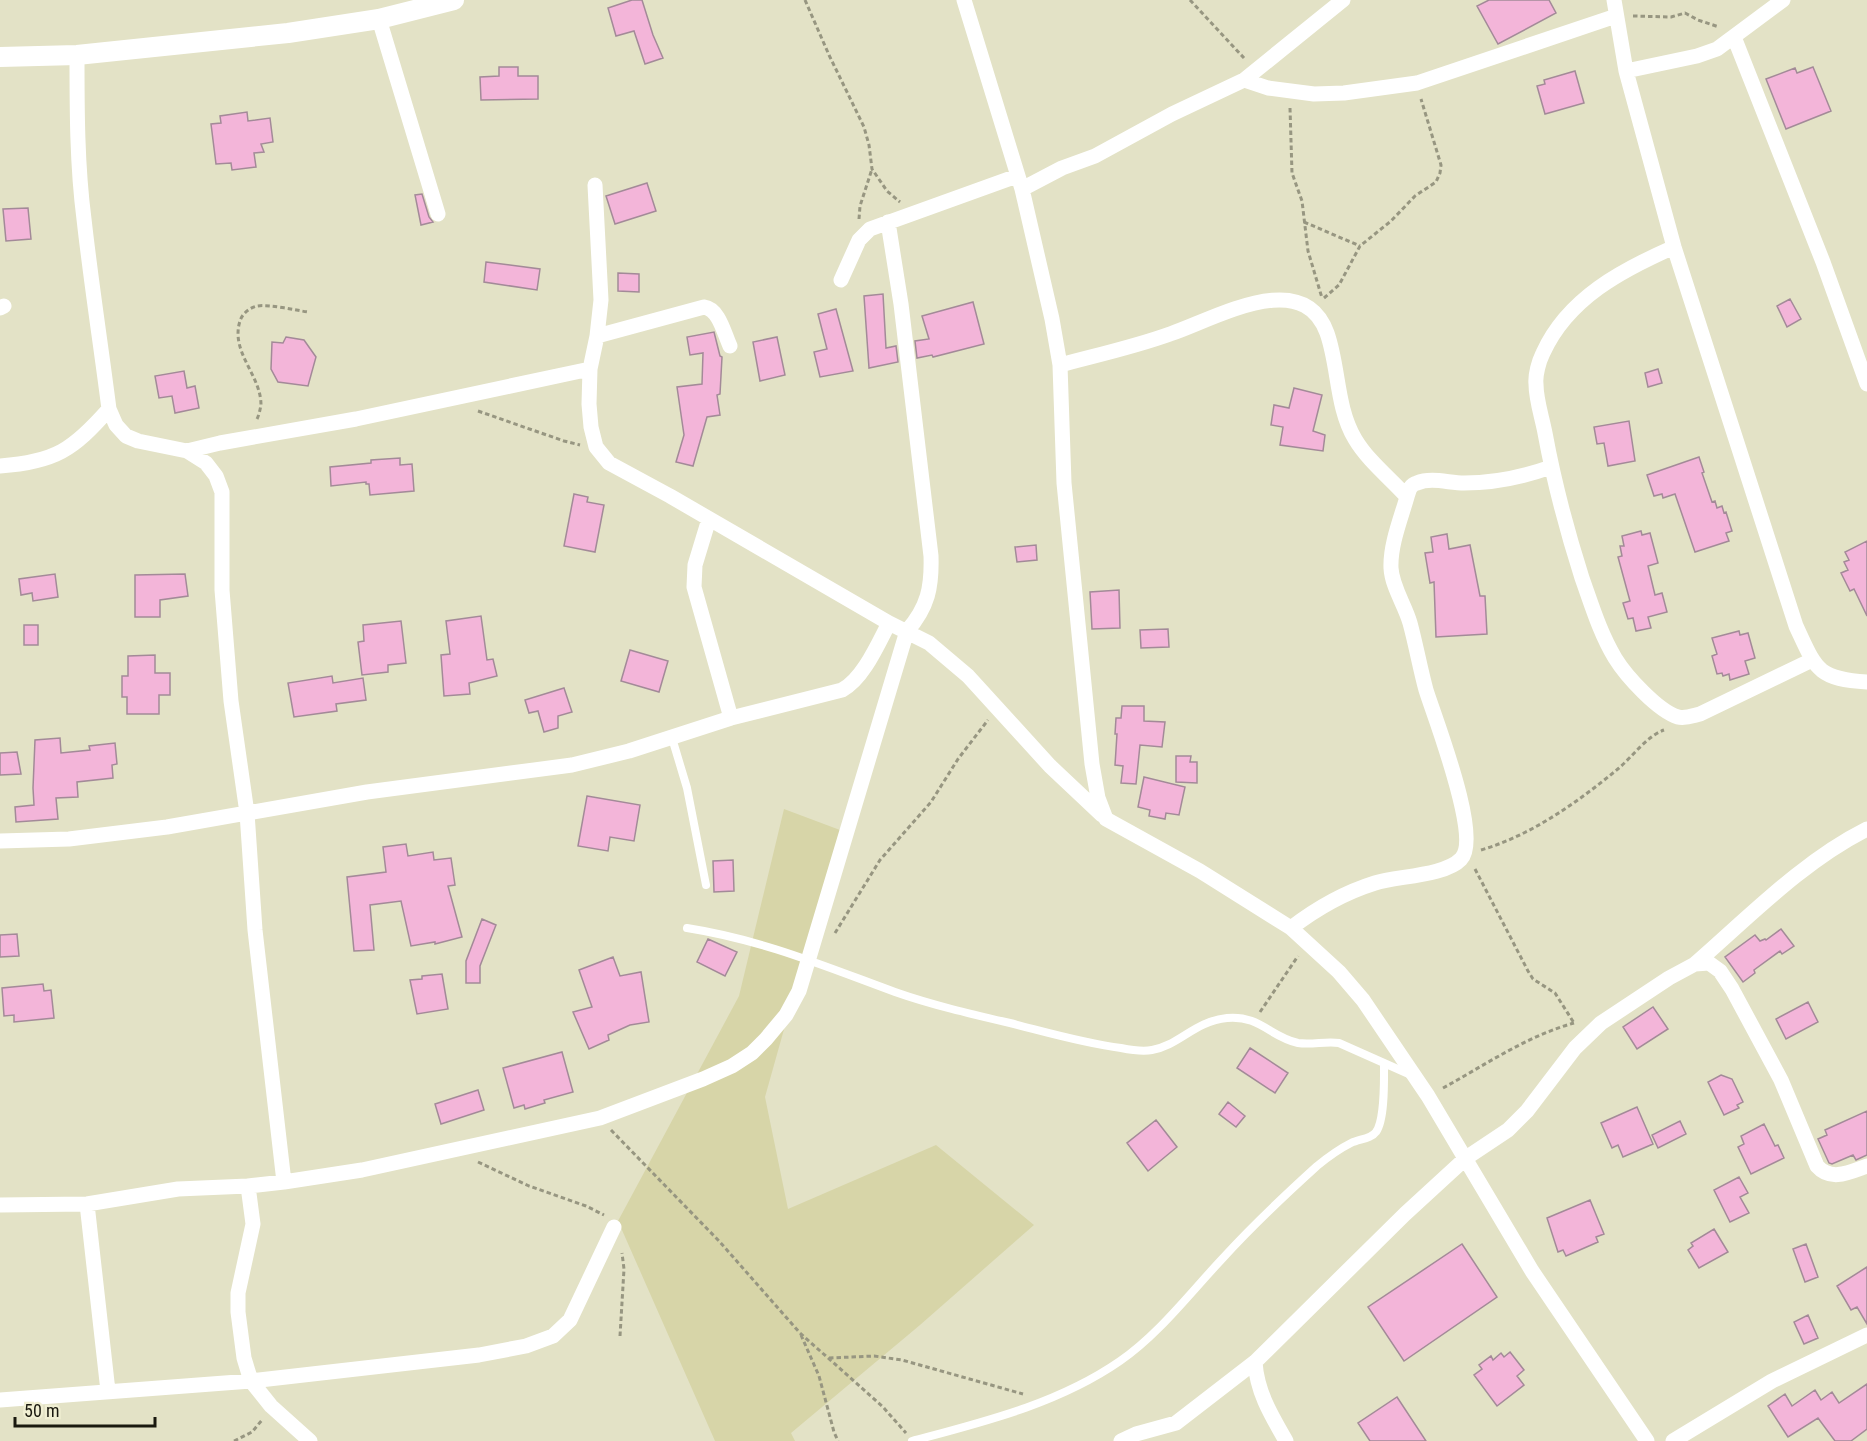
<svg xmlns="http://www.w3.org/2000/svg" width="1867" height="1441" viewBox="0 0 1867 1441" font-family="'Roboto Condensed',sans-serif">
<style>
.green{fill:#d7d5a8}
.building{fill:#f3b5d9;stroke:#a38a98;stroke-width:1.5}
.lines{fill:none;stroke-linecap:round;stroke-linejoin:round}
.path{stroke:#979681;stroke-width:3;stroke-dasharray:4.5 3;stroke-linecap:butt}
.service{stroke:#fff;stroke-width:8}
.minor{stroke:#fff;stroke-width:15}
.tertiary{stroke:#fff;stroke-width:20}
</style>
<rect width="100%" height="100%" fill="#e3e2c6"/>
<path class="green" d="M784,809L840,830L765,1097L788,1209L936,1145L1034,1225L920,1325L791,1433L795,1441H715L618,1221L739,996Z"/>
<path class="building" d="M632,0H642L653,35L663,58L645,64L634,31L616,36L608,8Z
M1489,0H1549L1556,13L1498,44L1477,6Z
M499,67H518V76H538V99L481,100L480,77L499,76Z
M1813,67L1831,111L1786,129L1766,79L1795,68L1797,73Z
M1575,71L1584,103L1545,114L1537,86L1545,84L1544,80Z
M247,112L248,121L270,118L273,142L261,144L264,152L254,153L256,167L232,170L231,163L216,164L211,124L221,123L220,116Z
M647,183L656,211L615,224L606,196Z
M422,194L429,217L433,222L421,225L415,195Z
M28,208L31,239L6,241L3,209Z
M486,262L540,269L537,290L484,282Z
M618,273L639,274V292L618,291Z
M883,294L886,348L896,346L898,362L869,368L864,296Z
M1790,299L1801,319L1787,327L1777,306Z
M973,302L984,344L933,357L932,355L917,358L915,341L929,339L922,316Z
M836,309L853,371L820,377L814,352L827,349L818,314Z
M714,332L720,356L722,357L720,394L717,395L720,415L707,417L693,466L676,462L684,435L677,387L702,384L703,353L690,355L687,337Z
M286,337L304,340L316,357L308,386L278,382L271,369L272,342L283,343Z
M777,337L785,375L760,381L753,342Z
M1658,369L1662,383L1648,387L1645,373Z
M184,371L187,388L195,386L199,408L175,413L172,396L159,398L155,376Z
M1294,388L1322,395L1313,431L1325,435L1323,451L1280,445L1283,427L1271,425L1274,405L1289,408Z
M1629,421L1635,461L1608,466L1604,443L1597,444L1594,427Z
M1699,457L1704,472L1702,473L1712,502L1715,501L1717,508L1722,506L1724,513L1726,512L1732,531L1726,533L1729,541L1695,552L1675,494L1663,498L1662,494L1654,496L1647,475Z
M400,458V465L412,464L414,491L370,495L369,484H366V482L331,486L330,467L371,463V460Z
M574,494L588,497L587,502L604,505L595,552L564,546Z
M1641,531L1642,535L1650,533L1658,563L1648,566L1655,595L1662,593L1667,612L1648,617L1651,628L1636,631L1633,618L1628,619L1623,603L1630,601L1618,557L1622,556L1620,546H1624L1622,536Z
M1447,534L1449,549L1470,545L1480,596H1485L1487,634L1436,637L1434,582L1430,583L1425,553L1433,552L1431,537Z
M1867,541V616L1854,589L1850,591L1841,573L1848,570L1844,562L1849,560L1845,552Z
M1036,545L1037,560L1017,562L1015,547Z
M55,574L58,597L33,601L32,593L21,595L19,579Z
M185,574L188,596L160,600V617H135V575Z
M1119,590L1120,628L1092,629L1090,592Z
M481,616L487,660L493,659L497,676L469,683L470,694L444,696L441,655L450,654L446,621Z
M401,621L406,663L388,665V672L362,675L358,642L364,641L363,625Z
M24,625H38V645H24Z
M1168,629L1169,647L1141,648L1140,630Z
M1739,631L1740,635L1748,633L1755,658L1745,661L1749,674L1730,680L1729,674L1723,676L1722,673L1717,674L1712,656L1717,654L1712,638Z
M630,650L668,661L659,692L621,681Z
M155,655V673H170V695H159V714H127V697H122V676H128V656Z
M332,676L333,683L363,678L366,700L336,704L337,711L294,717L288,683Z
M564,688L572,712L558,716V728L544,732L538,711L529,713L525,700Z
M1122,706H1144V721L1165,722L1162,747L1140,745L1136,784L1121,783L1123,766L1115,765L1117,734H1115L1116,718H1121Z
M60,738L61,753L90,750L89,746L115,743L117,764L112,765L113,778L77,782L78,797L56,798L58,819L16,822L15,807L34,805L33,788L35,740Z
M17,752L21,774L0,775V753Z
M1176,756H1191L1190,762H1197V783L1176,782Z
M1144,777L1185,787L1179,815L1166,813L1165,819L1149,816L1150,810L1138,807Z
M587,796L640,805L634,841L610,837L608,851L578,846Z
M406,844L408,856L433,852L434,860L451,858L455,885L448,886L462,937L435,944V942L411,946L401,901L370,905L374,950L354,951L347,877L386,872L383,847Z
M733,860L734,891L714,892L713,861Z
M482,919L496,925L480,966V983H466V961Z
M1781,929L1794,946L1782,954L1780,951L1754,970L1755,973L1743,982L1725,957L1755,935L1760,941L1765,939L1766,940Z
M17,934L19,956L0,957V935Z
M708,939L737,952L725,976L697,962Z
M613,957L620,976L641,972L649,1022L630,1025L608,1035L609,1040L589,1049L573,1012L592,1007L579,970Z
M442,974L448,1009L417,1014L410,980L422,979V976Z
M43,984L44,991L51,990L54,1018L14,1022V1015L4,1016L2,988Z
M1808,1002L1818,1022L1786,1039L1776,1019Z
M1653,1007L1668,1029L1637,1049L1623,1027Z
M1250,1048L1288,1073L1275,1093L1237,1068Z
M562,1052L573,1092L544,1100L545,1103L525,1109L524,1105L514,1108L503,1068Z
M1721,1075L1732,1079L1743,1102L1737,1105L1739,1108L1724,1115L1708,1082Z
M478,1090L484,1110L441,1124L435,1104Z
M1228,1102L1245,1116L1236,1127L1219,1114Z
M1637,1107L1653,1144L1623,1157L1618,1145L1612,1148L1601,1123Z
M1867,1111V1155L1856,1160L1853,1155L1832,1164L1829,1163L1818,1139L1827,1135L1825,1130Z
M1156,1120L1177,1147L1148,1171L1127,1143Z
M1680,1121L1686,1134L1658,1148L1652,1135Z
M1764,1124L1775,1146L1778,1145L1784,1158L1751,1174L1738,1147L1744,1144L1741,1136Z
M1739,1177L1748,1193L1740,1197L1749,1213L1730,1222L1714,1190Z
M1590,1200L1604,1234L1596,1237L1598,1242L1566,1256L1563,1250L1558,1252L1547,1218Z
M1714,1229L1728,1252L1699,1268L1688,1250L1693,1246L1691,1243Z
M1462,1244L1497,1297L1404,1361L1368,1307Z
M1806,1244L1818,1277L1805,1282L1793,1249Z
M1867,1267V1324L1857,1307L1851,1310L1837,1286Z
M1808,1315L1818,1338L1804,1344L1794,1322Z
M1510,1352L1524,1370L1517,1376L1524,1385L1497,1406L1474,1375L1482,1369L1479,1365L1491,1356L1493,1360L1501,1353L1504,1357Z
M1867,1384V1429L1851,1441H1835L1818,1418L1788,1437L1768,1406L1785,1394L1792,1406L1815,1390L1821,1400L1832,1392L1839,1403Z
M1397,1397L1426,1441H1370L1358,1423Z"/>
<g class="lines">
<path class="path" d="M805,0L829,55L864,127L869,145L872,169L887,191L900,202
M1190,0L1244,58
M1633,16L1671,17L1685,13L1698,20L1719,27
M1290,108L1292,173L1302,201L1308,251L1322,298
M859,219L860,206L872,169
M1304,222L1360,246
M1324,298L1339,285L1360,246L1391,221L1415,196L1436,182L1440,173L1441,165L1421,99
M478,411L564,441L580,445
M257,419C259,415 260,410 261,405C261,375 230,352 240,321C242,314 249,308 257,306C270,304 294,310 308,312
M1481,850C1532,835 1578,802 1619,768C1633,756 1647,736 1664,730
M1475,869L1528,971L1533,979L1555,993L1574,1023
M835,933L880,860L931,802L958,759L988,720
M1260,1012L1298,956
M1443,1088C1485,1065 1527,1036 1574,1023
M611,1130L719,1241L800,1333L883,1407L906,1433
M478,1162L529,1186L586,1206L604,1215
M801,1335L819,1376L834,1432L838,1441
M620,1336L624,1269L622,1253
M829,1358L874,1356L902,1360L1023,1394
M234,1441L252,1432L262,1420"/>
<path class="service" d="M672,738L687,788L706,885
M687,928C763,940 824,966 895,992C932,1005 971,1014 1010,1023C1046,1032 1083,1043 1121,1048C1131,1050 1142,1052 1152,1050C1178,1046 1195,1021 1227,1018C1260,1015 1270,1037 1298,1043C1312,1045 1326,1041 1339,1043L1411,1075
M912,1441C983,1422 1058,1404 1120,1361C1159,1334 1190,1293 1223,1258C1252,1226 1285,1195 1317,1166C1328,1157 1339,1149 1351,1143C1359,1139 1371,1139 1376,1132C1385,1120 1384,1080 1384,1065"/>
<path class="minor" d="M964,0L1022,189L1052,319L1060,365L1064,483L1092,764L1098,798L1106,819L1200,871L1291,928L1339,972L1363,1000L1428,1096L1532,1271L1647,1441
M1614,0L1626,71L1674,247L1796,626C1816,669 1817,679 1867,682
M379,19L438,214
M1734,37L1823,262L1867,384
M77,55C77,110 77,165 84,219C91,282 101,346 109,409L116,425L126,436L138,441L187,451L206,463L216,476L222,492V590L231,701L247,813L255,930L284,1182
M1626,71L1697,56L1717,49L1783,0
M1244,80L1268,88L1314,94L1344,93L1417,83L1616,16
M595,185L601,300L597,336L590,369L589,404L591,427L596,447L609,463L670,496L889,623L929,643L968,676L1050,766L1102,815
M1022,189L1062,168L1095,156L1172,114L1244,80L1343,0
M1674,247C1622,270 1568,298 1543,353C1539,361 1535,375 1536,384C1536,400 1542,417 1545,433C1554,482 1567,531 1582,578C1592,606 1600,633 1615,658C1626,676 1658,711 1678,717C1685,719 1692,716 1700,714L1812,660
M841,280L859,240L870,229L1017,176
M0,308L4,306
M597,336L704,307C719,309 724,333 730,346
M1060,365C1097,355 1134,347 1170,334C1215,319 1303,266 1327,333C1339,367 1336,407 1355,439C1368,461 1390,478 1407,497
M187,451L220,443L356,419L590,369
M0,466C55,462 73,450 109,409
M709,519L695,565L694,587L731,718
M0,841L69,839L167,827L367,792L572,765L629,751L731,718L842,690C863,679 878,644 889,623
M1291,928C1317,908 1343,893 1375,883C1397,876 1445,876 1461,859C1482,838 1435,719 1426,690C1420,668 1416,645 1410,623C1405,605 1392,587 1391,568C1390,545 1401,518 1407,497C1409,490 1410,485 1417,483C1431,477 1449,483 1464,483C1494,483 1523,477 1551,467
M1695,964C1749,917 1803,861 1867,829
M248,1186L253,1224L238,1293V1312L244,1358L251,1381L271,1406L310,1441
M87,1204L108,1391
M0,1205L87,1204L178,1189L248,1186L284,1182L362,1170L600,1118L703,1079L732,1066L752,1053L766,1039L786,1015L799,991L907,631C928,607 932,587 931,556L901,304L888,222
M1255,1362C1257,1392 1271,1415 1286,1441
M0,1400L251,1381L479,1355L526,1346L553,1336L570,1320L614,1227
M1121,1441L1136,1434L1176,1423L1255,1362L1405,1214L1466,1158L1508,1130L1527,1111L1575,1048L1601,1023L1669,978L1695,964L1709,963L1720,971L1732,989L1781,1080L1817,1166C1831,1182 1850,1172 1867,1166
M1673,1441L1772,1381L1867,1335"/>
<path class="tertiary" d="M0,57L77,55L288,33L379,19L454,0"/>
</g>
<path d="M15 1417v9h140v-9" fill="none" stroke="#1a190f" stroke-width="3"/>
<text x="24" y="1417" font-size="18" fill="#1a190f" stroke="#f0efd3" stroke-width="4.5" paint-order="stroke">50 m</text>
</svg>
